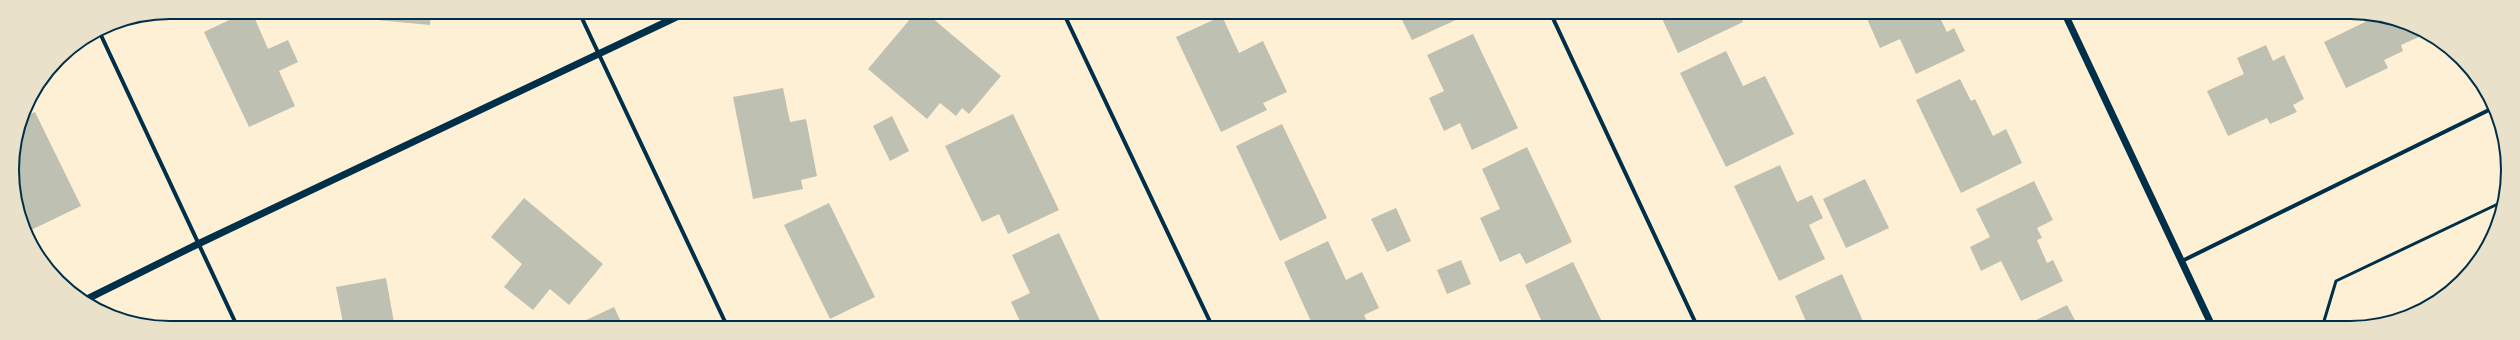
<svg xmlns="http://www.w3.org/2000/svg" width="2520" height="340" viewBox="0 0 2520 340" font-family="'Zilla Slab',serif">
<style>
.building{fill:#bec0b2}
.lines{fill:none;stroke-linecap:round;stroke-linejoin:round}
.service{stroke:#003049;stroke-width:3}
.minor{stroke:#003049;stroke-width:4}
.tertiary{stroke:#003049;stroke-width:7}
.rim{fill:none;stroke:#003049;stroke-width:2}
</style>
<rect width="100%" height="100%" fill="#fdf0d5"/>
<path class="building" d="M246,12H252L268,49L288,40L298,62L279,71L295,106L249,127L204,32Z
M378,12H431L430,25L377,20Z
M916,12H925L1001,76L969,114L962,108L956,116L940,103L927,119L868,69Z
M1398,12H1455L1458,19L1412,40Z
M1659,12H1739L1743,22L1678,53Z
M1864,12H1937L1947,32L1954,28L1965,51L1916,74L1900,39L1880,48Z
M2360,13L2418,28L2421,36L2401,45L2403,51L2384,60L2388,68L2346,88L2324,42L2365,22Z
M1222,16L1239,53L1263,41L1287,92L1263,103L1267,110L1221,132L1176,37Z
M1473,34L1518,128L1472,150L1460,123L1444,131L1429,98L1444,91L1427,55Z
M2266,45L2273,61L2284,55L2304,99L2293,105L2297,112L2270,124L2267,118L2228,136L2207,91L2244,74L2237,58Z
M1726,51L1743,86L1765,76L1794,134L1726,167L1680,73Z
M1960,79L1971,101L1975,99L1993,136L2006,129L2022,163L1961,193L1916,100Z
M783,88L790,122L806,119L817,176L801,180L803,189L753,199L733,97Z
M35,112L81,206L31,230L23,211L19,213L12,160L24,117Z
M1013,114L1059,210L1008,234L999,214L982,222L945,146Z
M892,116L909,151L890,161L873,126Z
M1282,124L1327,218L1280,241L1236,146Z
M1527,147L1572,242L1526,264L1520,253L1500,262L1480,218L1500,209L1482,169Z
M1780,165L1797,202L1812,195L1823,218L1809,225L1825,259L1779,281L1734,186Z
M1865,179L1889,228L1846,248L1823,199Z
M2034,181L2053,220L2037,228L2042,238L2037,240L2047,263L2053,260L2063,281L2021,301L2001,261L1981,271L1970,247L1990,237L1976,209Z
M524,198L603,264L569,305L550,289L533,310L504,287L522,264L491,237Z
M829,203L875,297L830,319L784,225Z
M1396,208L1411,241L1387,252L1371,219Z
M1059,233L1103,327L1101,328H1023L1011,302L1030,293L1012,255Z
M1328,241L1346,280L1362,272L1379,308L1364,315L1370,328H1314L1284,262Z
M1461,260L1471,284L1447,294L1437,270Z
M1573,262L1605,328H1530L1542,322L1525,285Z
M1842,274L1866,328H1809L1795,296Z
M386,278L395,328H344L336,287Z
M2067,305L2078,326L2082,324L2083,328H2025L2024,326Z
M614,307L624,328H569Z
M875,321L878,328H861Z"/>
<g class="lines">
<path class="service" d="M2327,328L2324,321L2336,281L2502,202"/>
<path class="minor" d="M579,12L728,328
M1063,12L1213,328
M1550,12L1698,328
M99,31L238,328
M2182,261L2493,108"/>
<path class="tertiary" d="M2064,12L2213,328
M85,300L198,244L687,12"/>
</g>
<path d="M0 0H2520V340H0ZM170 19H2350A151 151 0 0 1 2501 170V170A151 151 0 0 1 2350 321H170A151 151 0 0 1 19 170V170A151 151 0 0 1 170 19Z" fill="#e9e1ca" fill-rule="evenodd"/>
<path class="rim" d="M170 19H2350A151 151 0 0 1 2501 170V170A151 151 0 0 1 2350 321H170A151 151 0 0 1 19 170V170A151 151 0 0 1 170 19Z"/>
</svg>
